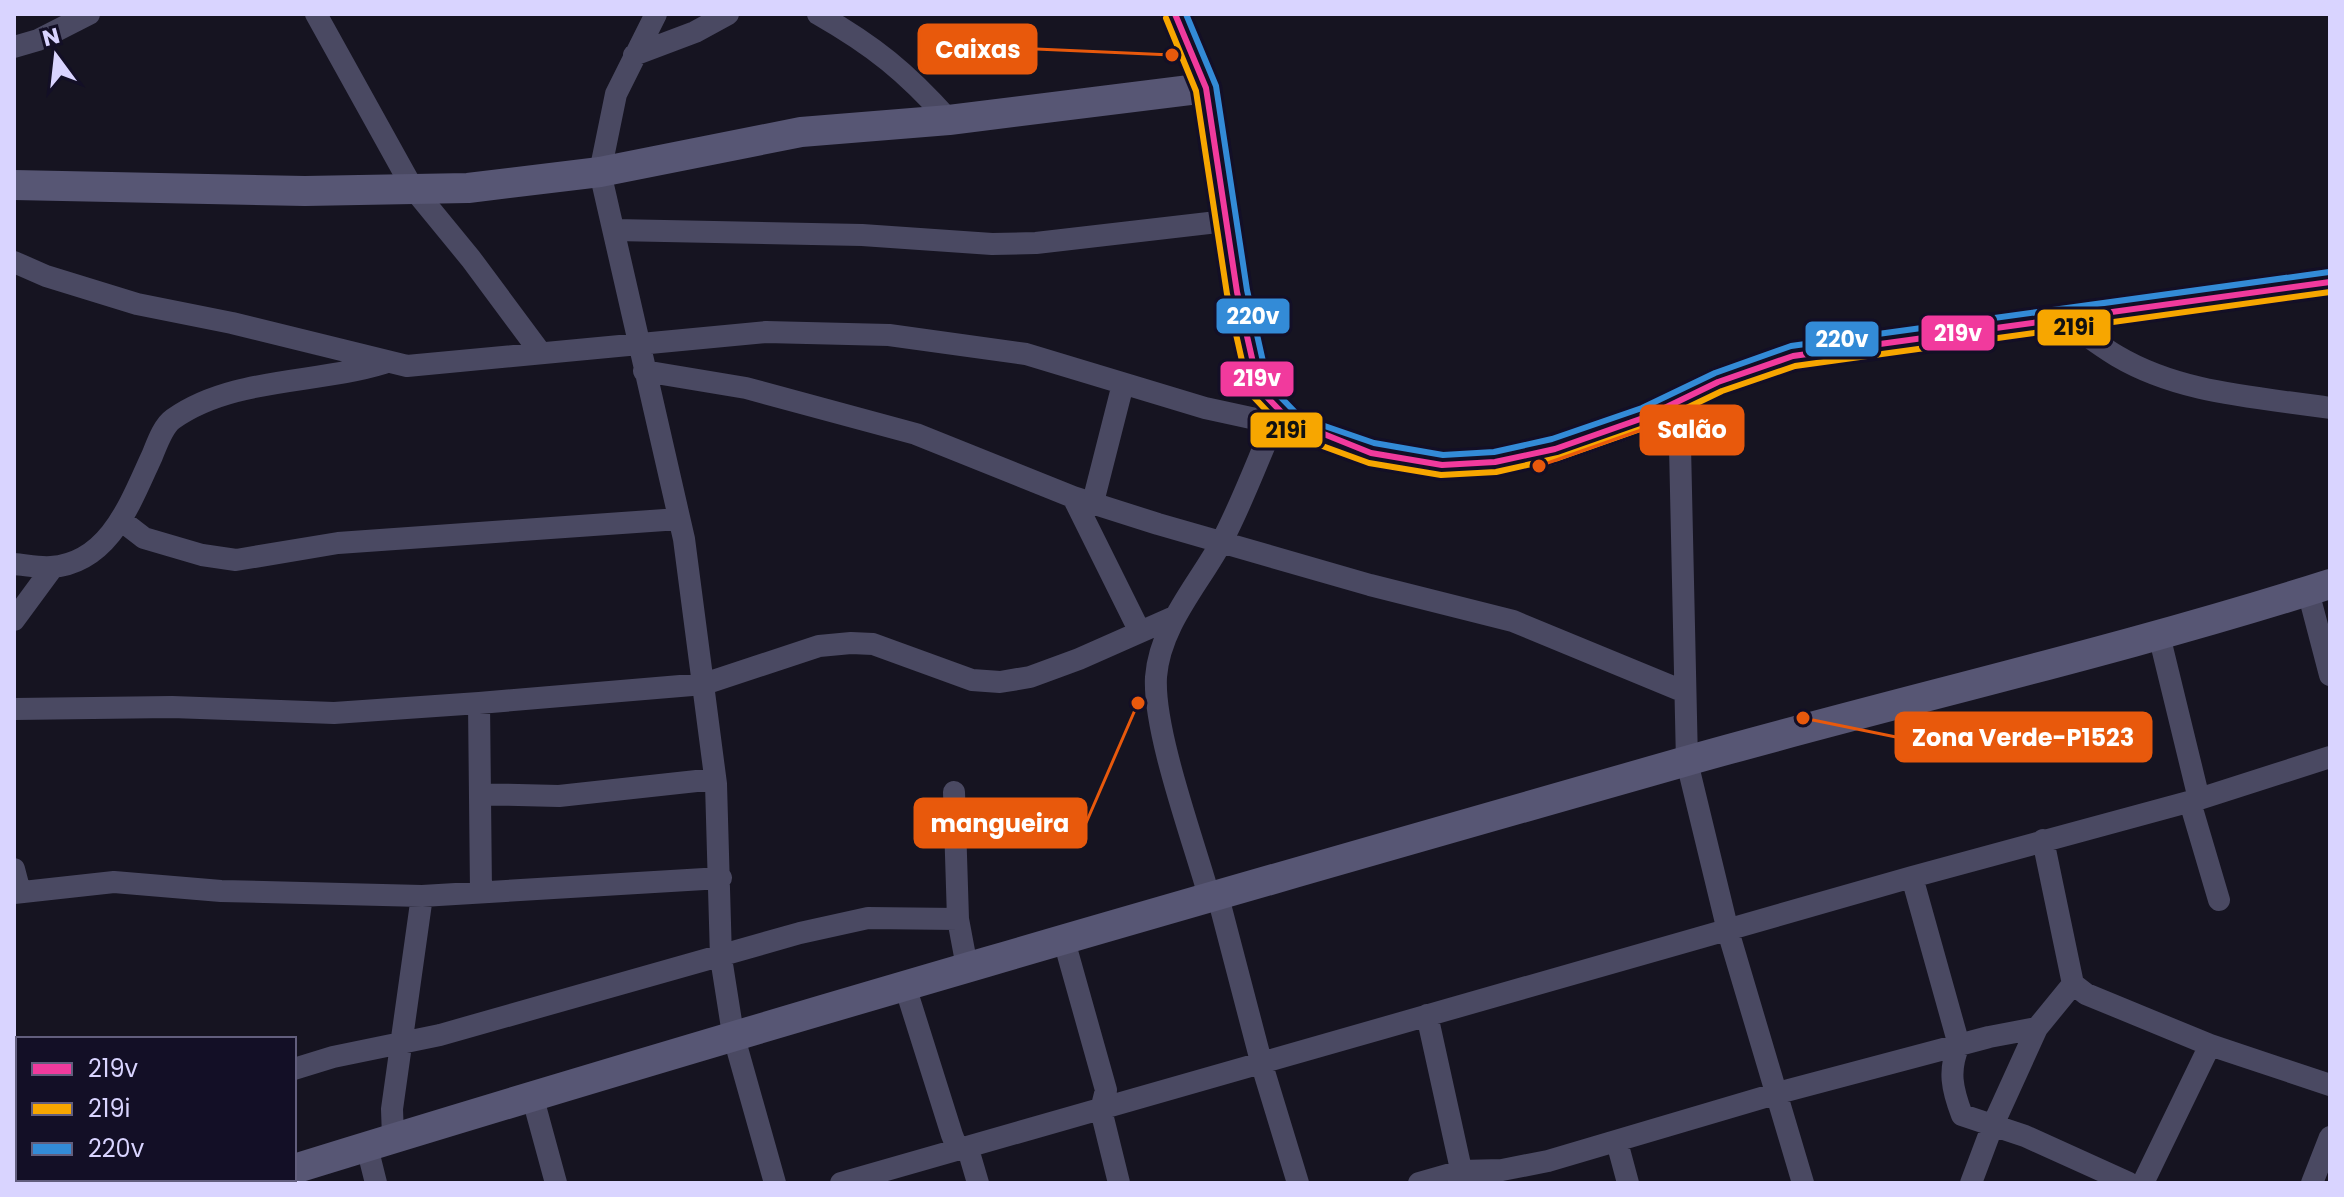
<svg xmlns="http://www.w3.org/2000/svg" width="2344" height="1197" viewBox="0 0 2344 1197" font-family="Poppins,sans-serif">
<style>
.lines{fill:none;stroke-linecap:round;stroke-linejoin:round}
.street{stroke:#4a4962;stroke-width:22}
.secondary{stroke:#575674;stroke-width:30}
.bus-1-casing{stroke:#130f26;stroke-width:12}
.bus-2-casing{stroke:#130f26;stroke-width:12}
.bus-3-casing{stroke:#130f26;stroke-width:12}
.bus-1{stroke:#f13a9d;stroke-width:6}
.bus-2{stroke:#f7a600;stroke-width:6}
.bus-3{stroke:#338bd7;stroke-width:6}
.leader{fill:none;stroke:#e8590c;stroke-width:3}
.callout-dot{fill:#e8590c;stroke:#130f26;stroke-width:3}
.callout{fill:#e8590c;stroke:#e8590c;stroke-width:3}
.callout-label{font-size:24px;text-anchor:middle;font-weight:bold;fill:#fff}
.line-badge{stroke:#130f26;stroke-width:3}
.badge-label{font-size:22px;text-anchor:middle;font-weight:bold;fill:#fff}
.pale-badge-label{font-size:22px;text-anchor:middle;font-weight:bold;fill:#111}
</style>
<rect width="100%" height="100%" fill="#161421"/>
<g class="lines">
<path class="street" d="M316,14L412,187L471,259L540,352
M656,14L616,94L600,172L684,539L716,784L721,958L733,1034L775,1183
M818,14C874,46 906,72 949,120
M14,47L38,40L89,14
M634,55L695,32L728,14
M615,230L862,235L992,244L1036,243L1226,221
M14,262L46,276L137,304L232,323L407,366L766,332L889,335L1026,354L1205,408L1274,423L1289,420
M2067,321C2083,333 2100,346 2117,356C2181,394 2258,397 2330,408
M644,371L746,388L916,434L1073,497L1158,524L1370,585L1513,621L1685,692
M1679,401L1687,762L1728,931L1803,1183
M1073,497L1140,632
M1093,502L1123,384
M122,521L144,538L202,555L236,560L338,543L679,519
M14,564C26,565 39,568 51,567C110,563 131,501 152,456C157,444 163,426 173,419C232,377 316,384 384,363
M2308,591L2330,675
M14,620L53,567
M2159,635L2199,799
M479,703L481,892
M14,709L172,707L334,713L479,703L704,684L819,646L851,643L873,644L972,680L1000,682L1030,677L1079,659L1174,617
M954,792L958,919
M480,794L559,796L715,779
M2190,802L2219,900
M2043,840L2073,984L2086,994L2210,1045L2330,1085
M14,869L20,892
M1912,877L1959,1045C1948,1070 1952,1089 1962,1115L2025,1136L2129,1183
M14,893L114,882L221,891L422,896L721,878
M1217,893L1262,1065L1298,1183
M1209,896C1193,839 1153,731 1156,677C1160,625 1199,584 1222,541C1242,503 1257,462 1274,423
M1063,937L1106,1090L1101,1110L1119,1183
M905,986L952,1135L956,1145L968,1149L978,1183
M1427,1015L1464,1183
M294,1069L333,1057L440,1035L800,933L868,918L958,919L967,967
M532,1095L556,1183
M393,1137L392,1109L422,896
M1617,1142L1628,1183
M14,1143L18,1146
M367,1147L376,1183
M61,1179L66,1183
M841,1183L1912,877L2199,799L2330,757
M1419,1183L1461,1171L1502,1170L1548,1161L1778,1093L1989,1037L2037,1028L2073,984
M1971,1183L1992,1127L2037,1028
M2143,1183L2210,1045
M2312,1183L2330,1137"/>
<path class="secondary" d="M1175,14L1206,88L1237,292L1259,389L1289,420L1309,431L1371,453L1442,465L1495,462L1555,449L1646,417L1718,382L1793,356L2330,282
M14,185L305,191L468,188L600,172L801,132L949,120L1206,88
M294,1169C755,1027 1219,894 1683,762C1898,701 2117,652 2330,584
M250,1183L263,1179"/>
<g class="bus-1-casing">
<path id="bus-1" d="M1175,14L1206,88L1237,292L1259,389L1289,420L1371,453L1442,465L1495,462L1555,449L1646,417L1718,382L1793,356L2330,282"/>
</g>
<g class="bus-2-casing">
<path id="bus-2" d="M1166,18L1196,91L1227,294L1249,392L1284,429L1306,440L1369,463L1441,475L1496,472L1558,458L1649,426L1722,391L1795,366L2330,292"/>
</g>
<g class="bus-3-casing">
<path id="bus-3" d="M1186,14L1216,86L1247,290L1268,384L1295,412L1313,422L1374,443L1443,455L1494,452L1552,439L1642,408L1715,373L1791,346L2329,272"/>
</g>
<use href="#bus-1" class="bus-1"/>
<use href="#bus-2" class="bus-2"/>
<use href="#bus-3" class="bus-3"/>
</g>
<path class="leader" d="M1172 55L1036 49M1539 466L1641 430M1803 718L1896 737M1138 703L1086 823"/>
<g class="callout-dot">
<circle cx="1172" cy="55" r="8"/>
<circle cx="1539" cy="466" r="8"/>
<circle cx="1803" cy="718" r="8"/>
<circle cx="1138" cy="703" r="8"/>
</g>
<g class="callout">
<rect x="919" y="25" width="117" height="48" rx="8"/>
<rect x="1641" y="406" width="102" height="48" rx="8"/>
<rect x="1896" y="713" width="255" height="48" rx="8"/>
<rect x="915" y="799" width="171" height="48" rx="8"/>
</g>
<g class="callout-label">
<text x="978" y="58">Caixas</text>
<text x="1692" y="438">Salão</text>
<text x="2023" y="746">Zona Verde-P1523</text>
<text x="1000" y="832">mangueira</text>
</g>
<g class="line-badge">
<rect x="1215" y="297" width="76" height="38" rx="8" fill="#338bd7"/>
<rect x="2036" y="308" width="76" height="39" rx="8" fill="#f7a600"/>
<rect x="1920" y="314" width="76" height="38" rx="8" fill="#f13a9d"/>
<rect x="1804" y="320" width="76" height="38" rx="8" fill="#338bd7"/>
<rect x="1219" y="360" width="76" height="38" rx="8" fill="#f13a9d"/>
<rect x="1249" y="411" width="75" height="38" rx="8" fill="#f7a600"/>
</g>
<g class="badge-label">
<text x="1253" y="324">220v</text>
<text x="1958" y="341">219v</text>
<text x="1842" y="347">220v</text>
<text x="1257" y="386">219v</text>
</g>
<g class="pale-badge-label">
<text x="2074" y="335">219i</text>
<text x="1286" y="438">219i</text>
</g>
<rect width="2344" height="1197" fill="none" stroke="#d9d4ff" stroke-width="32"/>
<rect x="16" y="1037" width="280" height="144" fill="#130f26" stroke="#625e7d" stroke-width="2"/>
<rect x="32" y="1063" width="40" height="12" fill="#f13a9d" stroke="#625e7d" stroke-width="2"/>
<text x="88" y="1077" font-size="24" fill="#d9d4ff">219v</text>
<rect x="32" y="1103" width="40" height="12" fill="#f7a600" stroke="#625e7d" stroke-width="2"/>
<text x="88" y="1117" font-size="24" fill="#d9d4ff">219i</text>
<rect x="32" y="1143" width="40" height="12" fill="#338bd7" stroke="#625e7d" stroke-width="2"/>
<text x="88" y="1157" font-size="24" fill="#d9d4ff">220v</text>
<g transform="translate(56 56) rotate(345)" stroke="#130f26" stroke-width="6" paint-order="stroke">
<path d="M0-6L14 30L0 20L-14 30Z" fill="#d9d4ff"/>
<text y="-12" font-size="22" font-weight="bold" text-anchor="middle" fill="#d9d4ff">N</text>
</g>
</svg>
